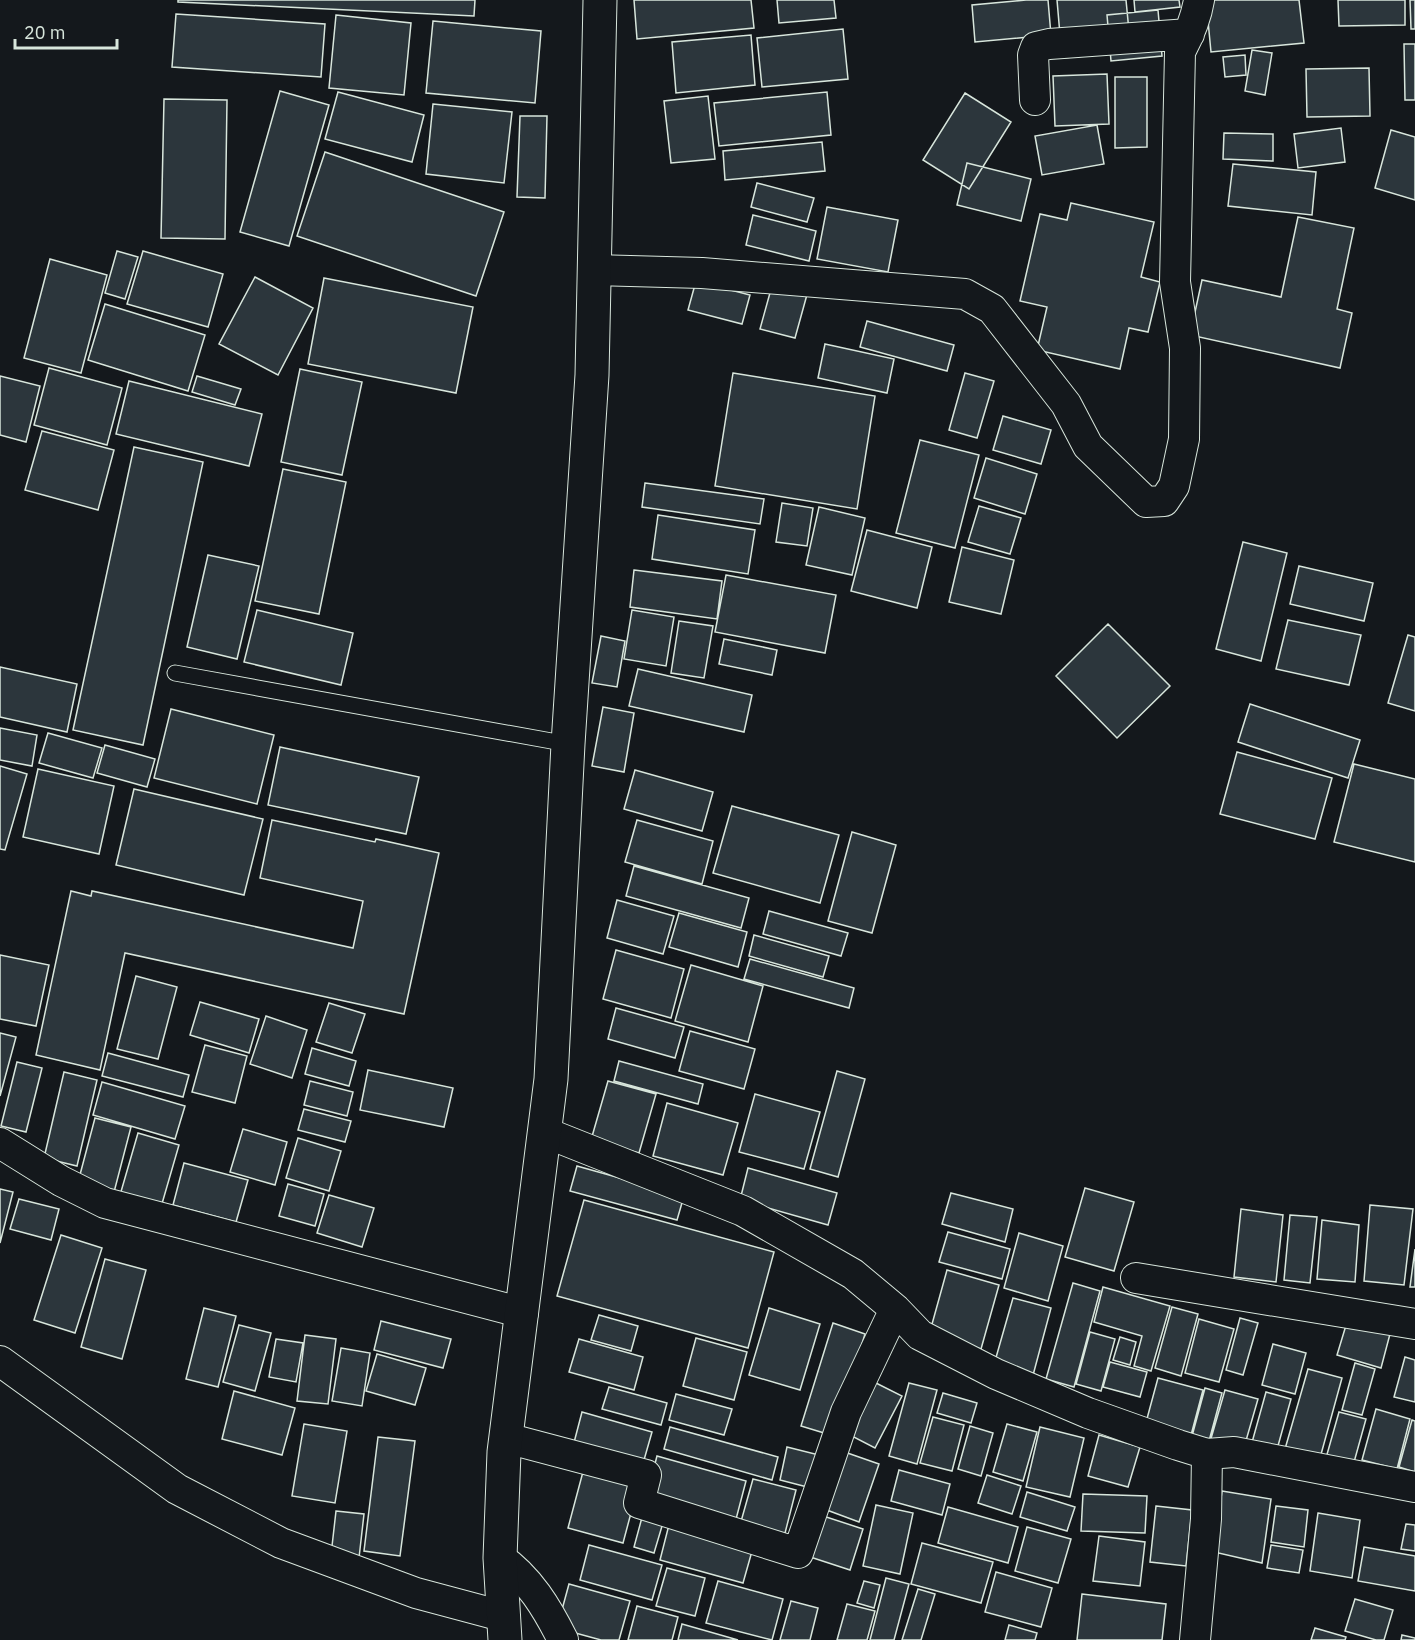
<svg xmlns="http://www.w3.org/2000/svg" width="1415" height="1640" viewBox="0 0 1415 1640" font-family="'IBM Plex Sans',sans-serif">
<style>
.building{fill:#2c363c;stroke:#d8e6dc;stroke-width:1.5}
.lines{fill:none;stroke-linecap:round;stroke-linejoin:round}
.service-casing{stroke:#d8e6dc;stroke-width:17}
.minor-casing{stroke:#d8e6dc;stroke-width:32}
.trunk-casing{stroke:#d8e6dc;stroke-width:35}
.service{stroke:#14181c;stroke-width:15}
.minor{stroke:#14181c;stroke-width:30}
.trunk{stroke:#14181c;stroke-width:33}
</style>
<rect width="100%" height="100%" fill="#14181c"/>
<path class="building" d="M178,0H475L474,16L178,2Z
M634,0H751L754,28L637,39Z
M777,0H834L836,18L779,23Z
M1026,0H1048L1051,35L975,42L972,5Z
M1057,0H1126L1131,52L1062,58Z
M1134,0H1179L1180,7L1135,12Z
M1206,0H1299L1304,43L1211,52Z
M1338,0H1405V25L1339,26Z
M1410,0H1415V29H1411Z
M1158,10L1162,56L1111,61L1107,15Z
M176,14L325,24L321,77L172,67Z
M336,15L411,23L404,95L329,88Z
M433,21L541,31L535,103L426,93Z
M843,29L848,79L762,87L757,38Z
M751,35L755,85L676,93L672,42Z
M1404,44H1415V100H1405Z
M1252,50L1272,53L1265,95L1245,91Z
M1245,55L1246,75L1225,77L1223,57Z
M1369,68L1370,116L1307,117L1306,69Z
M1107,74L1109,124L1055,126L1053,76Z
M1115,77H1147V147L1115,148Z
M280,91L329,105L289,246L240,232Z
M338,92L424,115L412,162L325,139Z
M827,92L831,135L719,146L714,103Z
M965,93L1011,122L969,189L923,160Z
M708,96L715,159L671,163L664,101Z
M164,99L227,100L225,239L161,238Z
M433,104L512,112L504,183L426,174Z
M520,116H547L545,198L517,197Z
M1097,125L1104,164L1042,175L1035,136Z
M1341,128L1345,162L1298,168L1294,134Z
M1391,130L1415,137V200L1375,188Z
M1224,133L1273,134V161L1223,159Z
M822,142L825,171L725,180L723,151Z
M325,152L504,212L476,296L297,236Z
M967,163L1031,179L1021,221L957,205Z
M1233,164L1316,172L1312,215L1228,206Z
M757,183L814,198L807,222L751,207Z
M1071,203L1154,222L1141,277L1160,282L1148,332L1129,328L1120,369L1037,350L1047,307L1020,301L1040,214L1067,220Z
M827,207L898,220L888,272L817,259Z
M753,215L816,231L809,261L746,245Z
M1298,217L1354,228L1337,309L1352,313L1340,368L1190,335L1202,280L1281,297Z
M117,251L138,257L125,299L105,293Z
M143,251L223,274L208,327L127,304Z
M50,259L107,275L81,373L24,358Z
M255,277L313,308L278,375L219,344Z
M324,278L473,307L456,393L308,364Z
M696,281L750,295L742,324L688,310Z
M773,282L808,291L795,338L760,329Z
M105,304L205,335L188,391L88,360Z
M867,321L954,345L947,371L860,347Z
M825,344L894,359L887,393L818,378Z
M49,368L122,388L107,445L34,425Z
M300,369L362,382L342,475L281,462Z
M733,373L875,396L857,509L715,486Z
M965,373L994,381L977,438L949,430Z
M0,376L40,386L26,442L0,435Z
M197,376L241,389L235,405L192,392Z
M129,381L262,414L249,466L116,434Z
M1003,416L1051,430L1041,464L993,450Z
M42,431L114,450L98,510L25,490Z
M920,440L979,455L955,548L896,533Z
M134,447L203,462L143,745L73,730Z
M986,458L1037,474L1025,514L974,498Z
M283,469L346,482L319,614L255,601Z
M645,483L764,499L760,524L642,507Z
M782,503L813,508L807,546L776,542Z
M979,506L1021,518L1010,554L968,542Z
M819,507L865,518L852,575L806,565Z
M658,515L755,530L748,574L652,559Z
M867,530L932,547L917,608L851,591Z
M1243,542L1287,553L1261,661L1216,649Z
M962,547L1014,560L1001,614L949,602Z
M208,555L259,566L237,659L187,647Z
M1299,566L1373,583L1364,621L1290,604Z
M634,570L722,581L717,619L630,607Z
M726,575L836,595L825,653L715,632Z
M257,610L353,633L341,685L244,662Z
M632,610L674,617L666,666L624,659Z
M1288,620L1361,635L1349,685L1276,669Z
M679,621L713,626L704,678L671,673Z
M1108,624L1170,686L1117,738L1056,676Z
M1408,635L1415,637V711L1388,703Z
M601,636L625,641L617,687L592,683Z
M724,639L777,650L772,675L719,664Z
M0,667L77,684L67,732L0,717Z
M638,669L752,695L744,732L629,706Z
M1250,704L1360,740L1348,778L1238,742Z
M603,707L634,713L624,772L592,766Z
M171,709L274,735L257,804L154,778Z
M0,728L37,735L32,766L0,760Z
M48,733L102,748L93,778L39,763Z
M105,745L155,759L147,787L97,773Z
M280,747L419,777L406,834L268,805Z
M1237,752L1332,778L1315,839L1220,814Z
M1354,764L1415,779V862L1334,842Z
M0,766L27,774L5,850L0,849Z
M38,769L114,786L99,854L23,837Z
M635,770L713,792L702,831L624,809Z
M134,789L263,819L244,895L116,865Z
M732,806L839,835L820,903L713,873Z
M272,820L375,842L376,839L439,853L404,1014L125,953L100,1070L36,1055L71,891L91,896L92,891L353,948L363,901L260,878Z
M637,820L713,841L702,884L625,862Z
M852,832L896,845L872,933L828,921Z
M634,866L749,898L741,928L626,896Z
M617,900L674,916L663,954L607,938Z
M769,911L848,933L841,956L763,934Z
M679,913L747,932L738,967L669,947Z
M754,935L829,956L823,977L749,956Z
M616,950L684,969L671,1018L603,999Z
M0,955L49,965L36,1026L0,1019Z
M750,959L854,988L849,1008L744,979Z
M691,965L763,986L748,1042L675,1021Z
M136,976L177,987L158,1059L117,1049Z
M200,1002L259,1019L249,1053L190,1035Z
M329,1003L365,1014L352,1053L316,1042Z
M616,1008L684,1027L675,1058L608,1039Z
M266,1016L307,1030L292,1078L250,1064Z
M690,1031L755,1049L744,1089L679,1071Z
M0,1033L16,1037L0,1096Z
M205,1045L247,1056L235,1103L192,1092Z
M312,1048L356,1061L349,1086L305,1074Z
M108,1053L189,1075L183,1097L102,1076Z
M619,1061L703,1084L698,1104L614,1081Z
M17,1062L42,1068L26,1132L1,1126Z
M368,1070L453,1088L444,1127L360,1110Z
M837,1071L865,1079L838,1177L810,1169Z
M64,1072L97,1080L77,1166L44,1158Z
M310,1081L353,1092L347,1116L304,1105Z
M608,1081L656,1094L639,1153L591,1140Z
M102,1082L185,1106L175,1139L93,1115Z
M755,1094L820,1112L804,1169L739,1152Z
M667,1103L738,1123L723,1175L653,1156Z
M304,1109L351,1121L345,1142L298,1130Z
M95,1118L131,1127L113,1196L77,1186Z
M243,1129L287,1142L275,1185L230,1172Z
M138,1133L179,1145L159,1214L118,1202Z
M298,1138L341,1151L329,1191L286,1178Z
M184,1163L248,1180L236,1222L173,1205Z
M577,1166L684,1196L677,1220L570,1191Z
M748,1168L837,1193L828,1225L740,1200Z
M288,1184L324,1194L315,1226L279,1216Z
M1085,1188L1134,1202L1114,1271L1065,1257Z
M0,1189L13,1192L0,1243Z
M951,1193L1013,1209L1005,1242L942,1224Z
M329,1195L374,1208L362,1247L317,1233Z
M19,1199L59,1209L51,1240L10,1229Z
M584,1200L774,1252L748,1348L557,1296Z
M1370,1205L1413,1209L1404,1285L1364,1281Z
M1241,1209L1283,1215L1276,1282L1234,1277Z
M1290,1215L1317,1217L1310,1283L1284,1280Z
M1322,1220L1359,1225L1355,1282L1317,1279Z
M948,1232L1010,1249L1002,1279L939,1262Z
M1019,1233L1063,1246L1048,1301L1004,1288Z
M61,1235L102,1248L75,1333L34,1320Z
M1415,1249V1287H1410Z
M105,1259L146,1270L122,1359L81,1347Z
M947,1270L999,1285L981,1349L929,1335Z
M1073,1283L1100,1291L1074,1387L1046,1379Z
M1103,1287L1170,1306L1151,1371L1134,1366L1142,1336L1094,1322Z
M1013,1298L1051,1308L1032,1379L993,1368Z
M1172,1307L1198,1314L1181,1376L1155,1368Z
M204,1308L236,1316L218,1387L186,1379Z
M769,1308L820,1324L800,1390L749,1375Z
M599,1315L638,1326L631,1351L591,1340Z
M1240,1318L1258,1323L1243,1375L1226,1370Z
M1199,1319L1234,1329L1219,1382L1185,1373Z
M381,1321L451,1339L443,1368L374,1350Z
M1347,1322L1390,1334L1381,1368L1337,1355Z
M833,1323L865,1334L834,1436L801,1426Z
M239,1325L271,1333L255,1391L223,1382Z
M1090,1332L1115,1339L1101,1391L1076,1384Z
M305,1335L336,1339L328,1404L297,1401Z
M1120,1337L1136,1342L1130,1365L1113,1360Z
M696,1338L747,1352L734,1400L683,1386Z
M276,1339L303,1343L296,1382L269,1377Z
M579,1339L643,1357L634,1390L569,1372Z
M1273,1344L1306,1353L1295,1394L1262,1385Z
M341,1348L370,1353L362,1406L332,1401Z
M377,1354L426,1368L415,1405L366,1391Z
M1405,1357L1415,1360V1402L1394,1397Z
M1110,1362L1147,1372L1140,1397L1103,1387Z
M1355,1363L1375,1369L1362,1415L1342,1410Z
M1308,1369L1342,1378L1320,1458L1285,1449Z
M1158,1378L1203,1390L1190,1439L1145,1426Z
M870,1380L902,1396L875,1448L844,1432Z
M909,1383L937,1390L917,1464L889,1456Z
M609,1387L667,1403L661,1425L602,1409Z
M1205,1388L1222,1393L1209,1441L1192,1436Z
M1225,1390L1258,1399L1243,1451L1210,1442Z
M234,1391L295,1408L282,1455L222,1439Z
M1266,1392L1291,1399L1276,1453L1251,1446Z
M943,1393L977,1403L971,1423L937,1413Z
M676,1394L732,1409L724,1435L669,1420Z
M1376,1409L1410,1419L1397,1469L1362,1460Z
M582,1412L652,1432L640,1474L571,1454Z
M1339,1412L1366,1419L1351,1473L1324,1465Z
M933,1417L964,1425L952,1471L920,1463Z
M1412,1420L1415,1421V1472L1399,1467Z
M304,1424L347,1431L335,1503L292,1496Z
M1007,1424L1037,1432L1023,1481L993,1472Z
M970,1426L993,1433L981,1476L958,1469Z
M670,1427L778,1457L772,1480L664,1449Z
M1040,1427L1084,1438L1070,1497L1026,1487Z
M1099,1435L1140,1447L1128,1487L1088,1476Z
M378,1437L415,1441L400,1556L364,1551Z
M787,1447L823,1456L815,1489L780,1480Z
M836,1449L879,1464L859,1522L816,1506Z
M657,1456L746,1481L735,1523L646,1498Z
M584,1468L639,1483L623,1543L568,1528Z
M899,1470L950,1484L942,1515L891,1501Z
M987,1475L1021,1486L1012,1514L978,1503Z
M753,1479L796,1490L784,1537L740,1525Z
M1222,1491L1271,1499L1262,1563L1214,1552Z
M1027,1492L1075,1507L1067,1531L1020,1517Z
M1083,1494L1147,1496L1145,1533L1081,1531Z
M876,1505L913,1513L900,1574L863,1566Z
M1156,1506L1192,1510L1186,1566L1150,1562Z
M1276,1506L1308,1510L1304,1547L1271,1542Z
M948,1507L1018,1527L1008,1563L938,1543Z
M644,1510L665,1516L654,1553L634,1547Z
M336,1511L364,1514L359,1558L331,1555Z
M811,1512L863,1529L850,1570L798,1553Z
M672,1513L756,1537L743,1583L660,1560Z
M1318,1513L1360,1520L1352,1578L1310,1571Z
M1406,1524L1415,1525V1551L1401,1549Z
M1027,1527L1071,1539L1058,1583L1015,1571Z
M1099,1536L1145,1542L1140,1586L1093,1581Z
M922,1543L993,1562L981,1603L911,1584Z
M589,1545L662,1565L652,1600L580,1580Z
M1271,1545L1303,1550L1299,1573L1267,1568Z
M1364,1547L1415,1556V1591L1358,1581Z
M667,1568L705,1578L695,1616L656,1606Z
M996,1572L1052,1588L1041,1627L985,1612Z
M886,1578L909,1584L894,1640H870Z
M718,1581L783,1599L772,1640L706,1623Z
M864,1581L880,1585L874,1608L857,1603Z
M569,1584L630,1601L619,1640H601L557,1628Z
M918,1589L935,1594L921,1640H902Z
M1082,1594L1166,1604L1162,1640H1077Z
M1355,1599L1393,1610L1384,1640H1376L1345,1631Z
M791,1601L818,1608L810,1640H780Z
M847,1604L875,1611L867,1640H837Z
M637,1606L678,1617L672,1640H628Z
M682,1624L738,1640H678Z
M1009,1625L1037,1633L1035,1640H1005Z
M1315,1628L1346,1637L1345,1640H1311Z
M1402,1635L1415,1638V1640H1401Z"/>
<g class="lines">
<g class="service-casing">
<path id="service" d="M175,673L568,744"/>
</g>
<g class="minor-casing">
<path id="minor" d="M1035,100L1033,55L1036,47L1049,44L1189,34
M594,270L702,273L965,294L992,309L1066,404L1088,446L1146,502L1164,501L1174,486L1184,439L1185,348L1175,282L1180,52C1189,35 1196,19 1199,0
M544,1132L743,1211L853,1274L895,1309L920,1335L996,1374L1088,1413L1178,1445L1207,1454L1234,1452L1415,1487
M0,1143L61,1181L105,1203L523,1313
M1136,1278L1415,1324
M0,1361L177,1489L281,1543L416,1593L502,1616
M506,1438L646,1475L639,1503L798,1553L846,1412L895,1309
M500,1558C529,1578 547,1608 563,1640
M1195,1640L1206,1519L1207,1454"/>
</g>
<g class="trunk-casing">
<path id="trunk" d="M505,1640L500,1558L504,1452L551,1079L568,744L592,375L600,0"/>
</g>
<use href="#service" class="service"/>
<use href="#minor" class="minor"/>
<use href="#trunk" class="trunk"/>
</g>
<path d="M15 39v9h102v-9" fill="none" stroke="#d8e6dc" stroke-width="3"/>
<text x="24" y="39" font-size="18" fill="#d8e6dc" stroke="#14181c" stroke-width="4.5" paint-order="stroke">20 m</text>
</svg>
